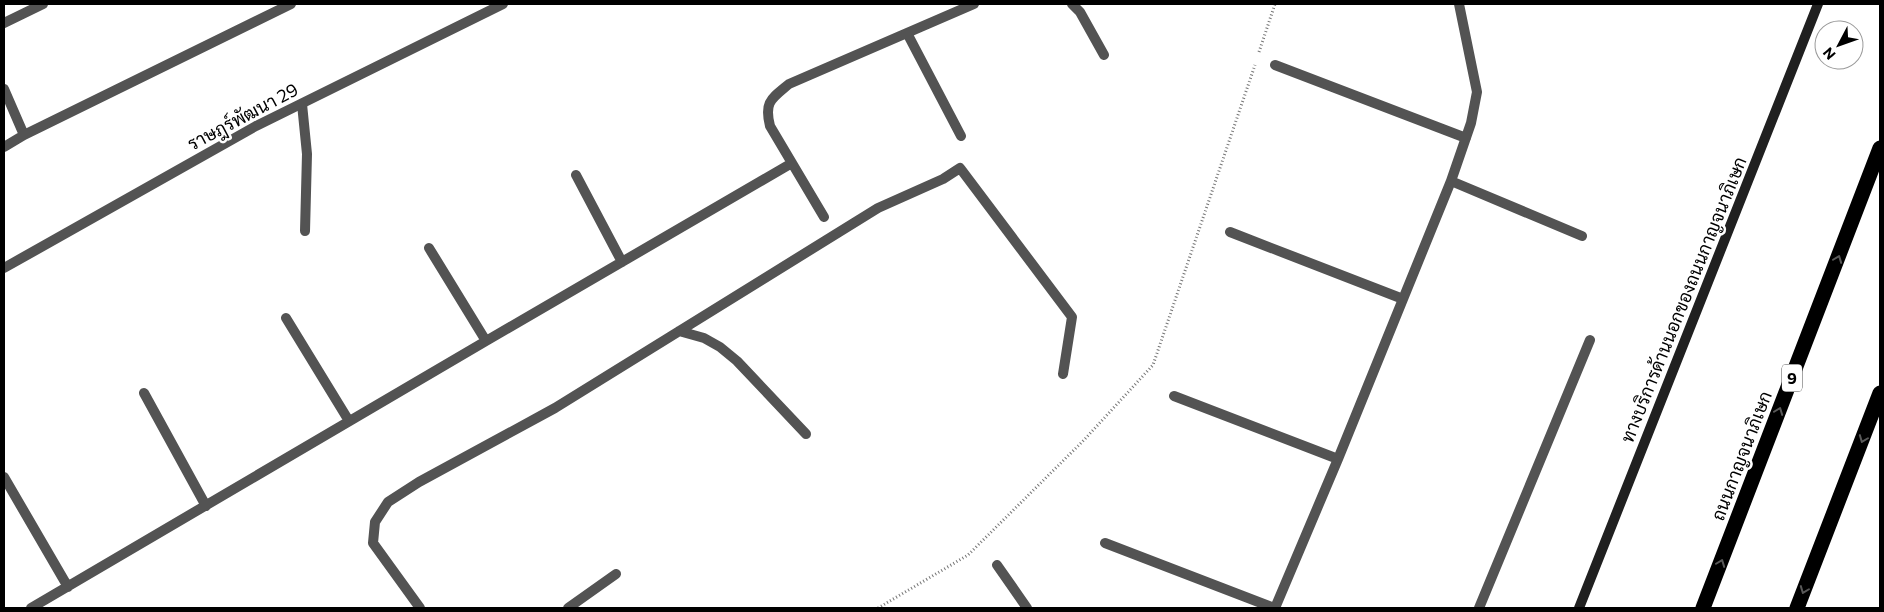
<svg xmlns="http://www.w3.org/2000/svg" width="1884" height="612" viewBox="0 0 1884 612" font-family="Commissioner,Sarabun,sans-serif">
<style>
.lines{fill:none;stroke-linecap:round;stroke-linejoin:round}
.path{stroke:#757575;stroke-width:3;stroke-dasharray:1 2.5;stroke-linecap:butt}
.lane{stroke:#535353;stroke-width:10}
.street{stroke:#535353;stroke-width:10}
.secondary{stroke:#202020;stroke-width:10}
.highway{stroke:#000;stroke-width:15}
.oneway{stroke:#595959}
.labels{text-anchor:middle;stroke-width:5;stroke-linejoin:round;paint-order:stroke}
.shield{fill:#fff;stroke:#4c4c4c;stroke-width:1}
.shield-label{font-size:16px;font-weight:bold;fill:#000}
.street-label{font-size:18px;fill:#000;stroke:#fff}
</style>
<rect width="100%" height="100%" fill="#fff"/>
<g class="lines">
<path class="path" d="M1259,52L1275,4
M878,608L968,555L1084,440L1153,365L1255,65"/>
<path class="lane" d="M302,104L307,154L305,231"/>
<path class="street" d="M1072,4L1080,12L1104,55
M4,23L43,4
M907,33L961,136
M1275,65L1466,138
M4,89L24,135
M4,147L24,135L291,4
M576,175L622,262
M1451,181L1582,236
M824,217L770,126C764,102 771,99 789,84L974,4
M1230,232L1403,299
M429,248L486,341
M4,268L256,126L503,4
M286,318L349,421
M679,331L704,338L720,347L737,361L806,434
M144,393L206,506
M1174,396L1338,459
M4,477L68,587
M1105,543L1274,608
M997,565L1027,608
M31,608L486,341L792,163
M420,608L373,543L375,522L388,502L419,482L555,408L878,208L943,179L960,168L1072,317L1063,374
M568,608L616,574
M1275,608L1338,459L1451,181L1471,123L1477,92L1459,4
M1479,608L1590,340"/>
<path class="secondary" d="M1579,608L1818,4"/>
<path class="highway" d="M1703,608L1880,148
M1797,608L1880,393"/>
</g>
<defs><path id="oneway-chevron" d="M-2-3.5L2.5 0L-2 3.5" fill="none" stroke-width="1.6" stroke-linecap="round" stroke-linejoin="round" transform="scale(1.25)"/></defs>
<g class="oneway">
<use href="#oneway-chevron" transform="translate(1838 259) rotate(-69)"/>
<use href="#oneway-chevron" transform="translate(1779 411) rotate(-69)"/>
<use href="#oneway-chevron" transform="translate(1863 439) rotate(111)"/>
<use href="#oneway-chevron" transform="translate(1721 563) rotate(-69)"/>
<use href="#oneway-chevron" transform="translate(1804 590) rotate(111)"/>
</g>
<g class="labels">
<rect class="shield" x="1782" y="364.5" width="20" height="27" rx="4"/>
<g class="shield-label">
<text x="1792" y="384">9</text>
</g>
<g class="street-label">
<text transform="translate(243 117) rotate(-28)" y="6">ราษฎร์พัฒนา 29</text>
<text transform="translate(1684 300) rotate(-68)" y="6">ทางบริการด้านนอกของถนนกาญจนาภิเษก</text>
<text transform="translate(1742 456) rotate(-69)" y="6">ถนนกาญจนาภิเษก</text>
</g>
</g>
<rect width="1884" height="612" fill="none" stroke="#000000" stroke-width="10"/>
<g transform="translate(1839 45) rotate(229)"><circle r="24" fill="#ffffff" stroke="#999999"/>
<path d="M0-4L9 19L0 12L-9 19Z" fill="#000000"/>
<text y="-8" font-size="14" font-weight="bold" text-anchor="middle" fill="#000000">N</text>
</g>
</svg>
